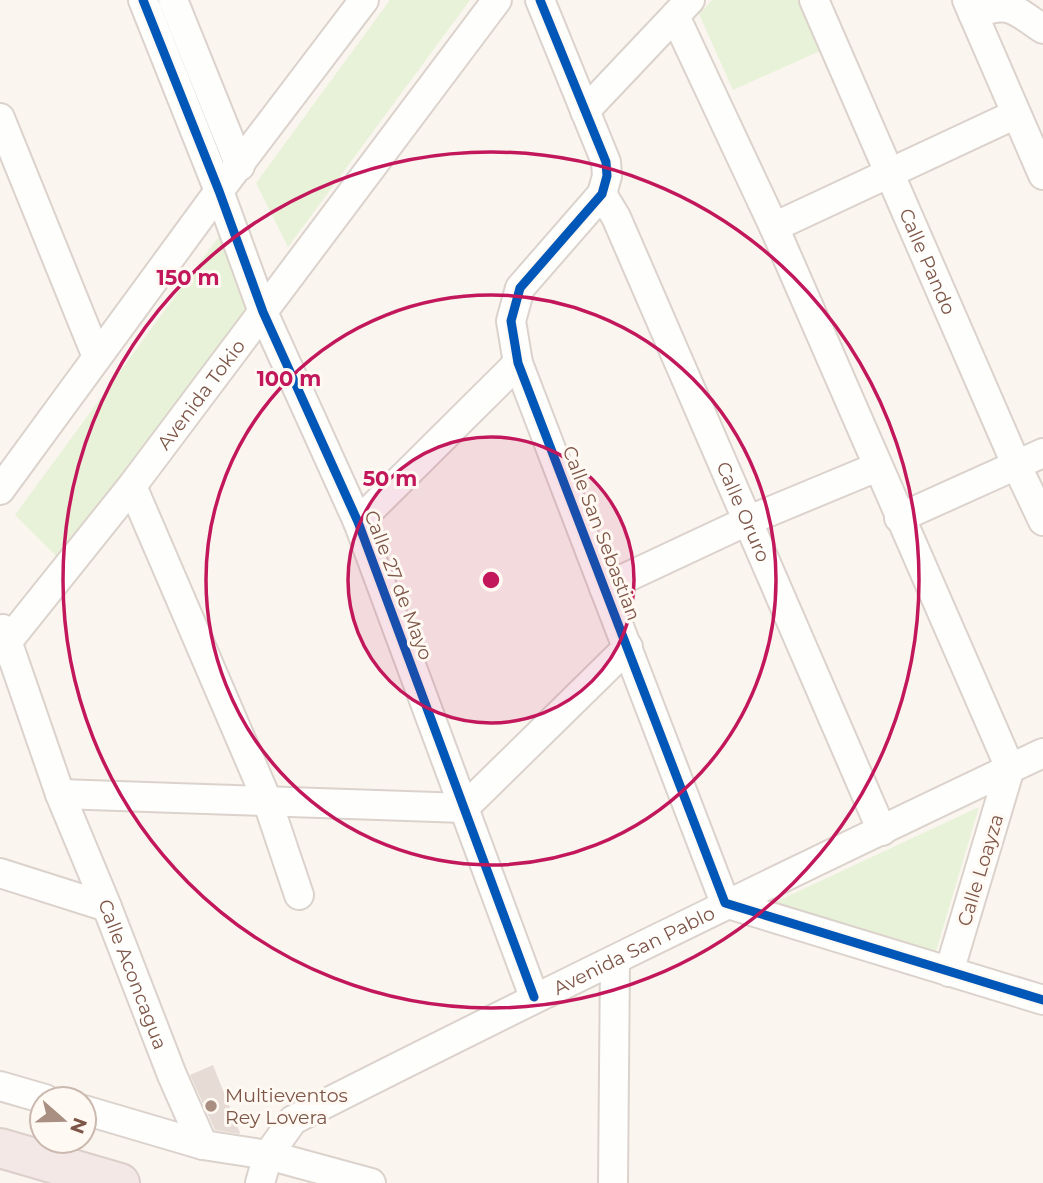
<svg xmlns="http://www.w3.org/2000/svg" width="1043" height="1183" viewBox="0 0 1043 1183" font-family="Montserrat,sans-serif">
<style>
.green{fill:#e8f2d8}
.building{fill:#e7dbd5}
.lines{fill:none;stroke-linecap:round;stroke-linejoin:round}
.minor-casing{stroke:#dbd2cc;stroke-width:32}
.highway-casing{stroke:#dccfca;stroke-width:42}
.minor{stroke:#fefefd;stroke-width:28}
.highway{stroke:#f3e8e6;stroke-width:38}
.cycleway-casing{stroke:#fff9f3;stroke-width:13}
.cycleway{stroke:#0057b8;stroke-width:9}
.ring{fill:none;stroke:#c2185b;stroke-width:3.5}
.poi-dot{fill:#a98e82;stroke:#fff9f3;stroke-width:2.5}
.labels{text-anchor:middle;stroke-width:6;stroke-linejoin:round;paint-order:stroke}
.street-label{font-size:19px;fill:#7e5648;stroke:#fff9f3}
.poi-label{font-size:19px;fill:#7e5648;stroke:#fff9f3;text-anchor:start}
.centre{fill:#c2185b;stroke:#fff9f3;stroke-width:3.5}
.ring-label{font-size:21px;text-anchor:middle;font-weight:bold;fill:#c2185b;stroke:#fff9f3;stroke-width:6;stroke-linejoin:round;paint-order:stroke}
</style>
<rect width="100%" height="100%" fill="#faf5ef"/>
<path class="green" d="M390,0H470L288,247L256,183Z
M712,0H809L829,47L733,90L699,14Z
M220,235L247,308L58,558L15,515Z
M979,807L934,958L767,906Z"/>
<path class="building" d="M213,1065L240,1133L239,1134L215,1130L190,1075Z"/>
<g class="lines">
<g class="minor-casing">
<g id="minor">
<path d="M143,0L219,191L263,312L358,522L534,997"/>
<path d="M173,0L240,166"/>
<path d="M540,0L606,162L607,176L602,194L520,288L511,321L518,363L725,903L1043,1000"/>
<path id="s1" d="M814,0L1016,464L1043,521"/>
<path d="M967,0L1043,175"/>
<path d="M973,14C1011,1 1012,8 1043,29"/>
<path d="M675,16L774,227L1010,768L949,972"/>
<path d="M585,111L690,0"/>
<path d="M0,118L97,357"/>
<path id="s2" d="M602,194L616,217L882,831"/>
<path d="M774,227L1016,114"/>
<path d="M132,486L267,800L299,895"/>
<path d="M0,490L219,191L364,0"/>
<path d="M899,518L1043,453"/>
<path d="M358,522L518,363"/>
<path d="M604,588L747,521L877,467"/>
<path id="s3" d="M3,629L60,794L107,907L172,1075L203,1145L268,1155L371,1183"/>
<path id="s4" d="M0,651L132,486L497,0"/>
<path d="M60,794L464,808L628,647"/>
<path d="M0,873L107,907"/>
<path d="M0,1086L45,1099"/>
<path d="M84,1110L203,1145"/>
<path id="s5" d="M260,1183L268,1155L293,1120C541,994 792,872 1043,753"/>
<path d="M613,1183L615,960"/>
</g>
</g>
<g class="highway-casing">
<path id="highway" d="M0,1148L120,1183"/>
</g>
<use href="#minor" class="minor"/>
<use href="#highway" class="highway"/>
<g class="cycleway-casing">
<path id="cycleway" d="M143,0L219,191L263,312L358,522L534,997
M540,0L606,162L607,176L602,194L520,288L511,321L518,363L725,903L1043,1000"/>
</g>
<use href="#cycleway" class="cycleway"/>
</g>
<circle cx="491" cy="580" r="143" fill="#c2185b" fill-opacity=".12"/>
<g class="ring">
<circle cx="491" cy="580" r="143"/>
<circle cx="491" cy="580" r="285"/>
<circle cx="491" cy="580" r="428"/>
</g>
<circle class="poi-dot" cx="211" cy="1106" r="7"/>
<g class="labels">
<g class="street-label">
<text dy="7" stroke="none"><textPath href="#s1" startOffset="285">Calle Pando</textPath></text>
<text dy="7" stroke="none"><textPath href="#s4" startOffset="326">Avenida Tokio</textPath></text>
<text dy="7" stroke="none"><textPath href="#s2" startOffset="348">Calle Oruro</textPath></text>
<text transform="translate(602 533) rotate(69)" y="7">Calle San Sebastian</text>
<text transform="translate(399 585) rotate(69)" y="7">Calle 27 de Mayo</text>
<text transform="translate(980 870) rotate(-73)" y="7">Calle Loayza</text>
<text dy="7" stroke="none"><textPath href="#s5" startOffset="453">Avenida San Pablo</textPath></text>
<text dy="7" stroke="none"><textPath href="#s3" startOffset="369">Calle Aconcagua</textPath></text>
</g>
<g class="poi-label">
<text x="225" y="1102">Multieventos<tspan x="225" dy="22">Rey Lovera</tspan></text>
</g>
</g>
<circle cx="491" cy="580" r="10" class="centre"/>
<g class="ring-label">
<text x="188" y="285">150 m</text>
<text x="289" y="386">100 m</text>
<text x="390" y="486">50 m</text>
</g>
<g transform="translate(63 1120) rotate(110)"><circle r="33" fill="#fff9f3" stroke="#cbb8af" stroke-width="2"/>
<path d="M0-5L12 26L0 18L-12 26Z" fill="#a98e82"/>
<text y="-10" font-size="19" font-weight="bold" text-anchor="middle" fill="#7e5648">N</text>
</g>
</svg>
